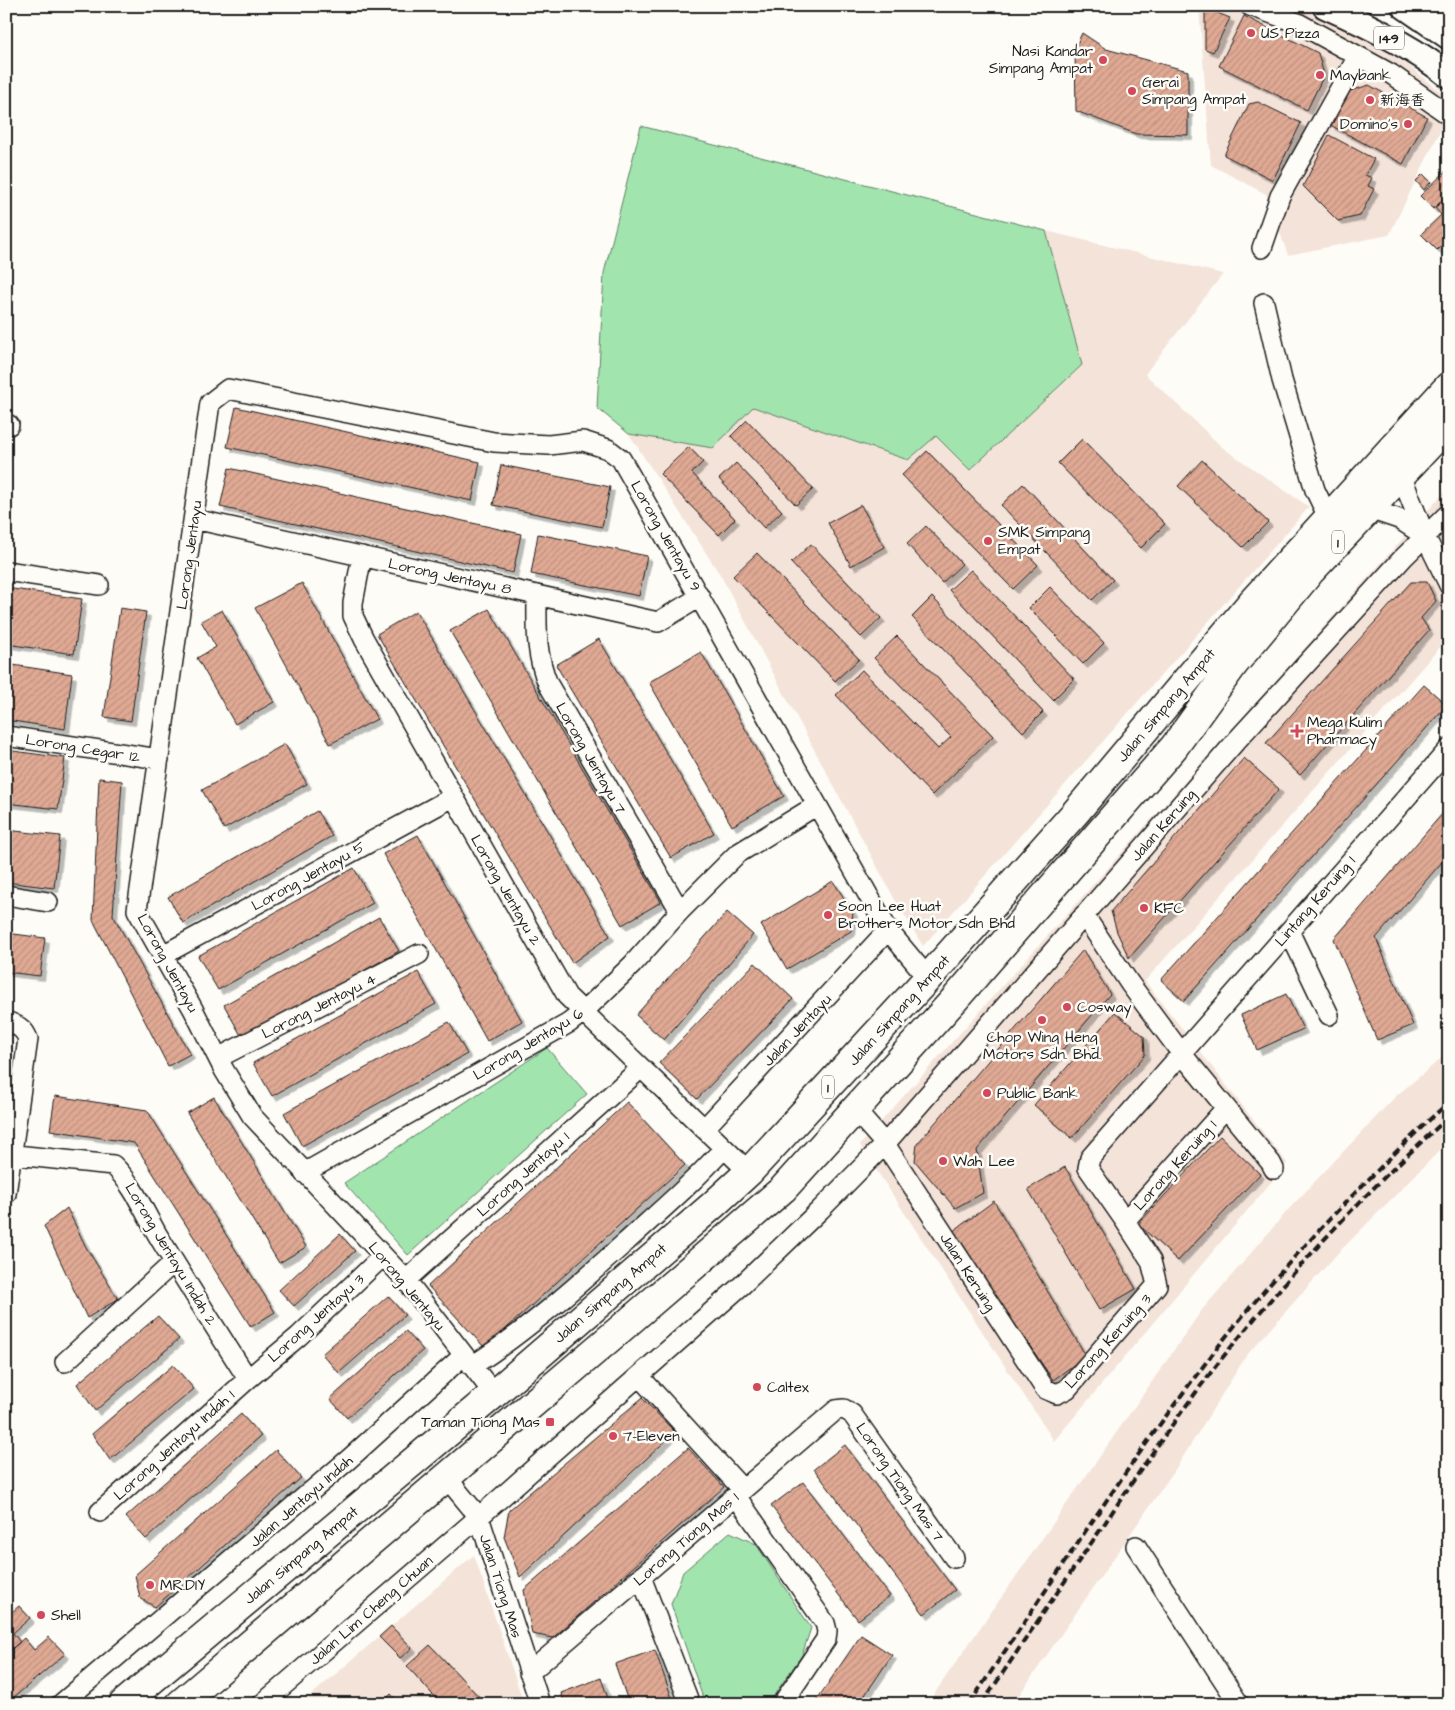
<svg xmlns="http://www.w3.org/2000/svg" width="1455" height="1710" viewBox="0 0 1455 1710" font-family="'Architects Daughter','LXGW WenKai TC',sans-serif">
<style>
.built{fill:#f4e3d9}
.park{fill:#a2e4ae;stroke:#5f8065}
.building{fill:url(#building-hatch);stroke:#1c1c1c;filter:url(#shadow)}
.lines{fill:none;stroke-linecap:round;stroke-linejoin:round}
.minor-casing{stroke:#1c1c1c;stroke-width:22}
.major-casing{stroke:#1c1c1c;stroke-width:28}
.highway-casing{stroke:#1c1c1c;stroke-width:31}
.minor{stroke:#fdfcf7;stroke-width:19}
.major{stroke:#fdfcf7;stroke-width:24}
.highway{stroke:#fdfcf7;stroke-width:28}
.rail{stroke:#1c1c1c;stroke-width:4;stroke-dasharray:8 4;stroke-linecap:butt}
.poi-dot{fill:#d1495b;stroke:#fdfcf7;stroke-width:2}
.labels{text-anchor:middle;stroke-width:5;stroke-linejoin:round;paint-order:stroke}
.shield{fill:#fdfcf7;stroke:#605f5e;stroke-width:1}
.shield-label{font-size:14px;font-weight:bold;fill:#1c1c1c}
.poi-label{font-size:15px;fill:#1c1c1c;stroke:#fdfcf7;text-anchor:start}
.street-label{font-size:15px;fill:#1c1c1c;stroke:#fdfcf7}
</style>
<defs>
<pattern id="building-hatch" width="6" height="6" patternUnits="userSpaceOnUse" patternTransform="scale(1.25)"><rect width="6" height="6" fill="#dfa994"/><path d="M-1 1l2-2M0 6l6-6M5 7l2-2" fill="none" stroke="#bf917f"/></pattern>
<filter id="shadow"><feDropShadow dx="4.5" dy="4.5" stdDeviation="0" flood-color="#0004"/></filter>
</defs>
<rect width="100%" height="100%" fill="#fdfcf7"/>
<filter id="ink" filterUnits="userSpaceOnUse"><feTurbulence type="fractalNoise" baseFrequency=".02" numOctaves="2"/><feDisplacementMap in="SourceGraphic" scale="10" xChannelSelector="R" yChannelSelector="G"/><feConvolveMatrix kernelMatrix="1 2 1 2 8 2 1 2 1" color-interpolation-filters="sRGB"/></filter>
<g filter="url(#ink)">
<path class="built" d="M1199,6H1296L1343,27L1408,65L1449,98V113L1389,235L1288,255L1266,194L1211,165Z
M641,126L1046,231L1223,274L1145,374L1223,448L1309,507L923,946L894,898L721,576L629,434L597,408L604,273Z
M1449,487V637L1145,981L1287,1163L1054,1441L860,1145Z
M1449,1052V1141L1337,1254L1246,1356L1178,1465L1013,1704H927L1202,1310L1289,1209L1396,1096Z
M474,1555L524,1704H301Z"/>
<path class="park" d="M641,126L1046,231L1082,365L970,470L936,436L908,460L753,407L713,448L629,434L597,408L604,273Z
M547,1048L587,1094L408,1255L344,1183Z
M730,1532L756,1544L811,1628L802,1655L768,1704H705L671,1604L683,1572Z"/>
<path class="building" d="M1205,8L1230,18L1213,52L1205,49Z
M1244,16L1318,53L1324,75L1307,110L1219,66Z
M1082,33L1106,49L1188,71V135L1136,134L1076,111L1075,48Z
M1369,85L1427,117L1403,164L1330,125L1347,92Z
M1258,102L1301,123L1273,180L1224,155L1249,104Z
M1329,135L1374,159L1365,175L1372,178L1368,186L1374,189L1360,216L1338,221L1303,186Z
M1449,168V194L1433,209L1420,196Z
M1423,174L1431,182L1424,190L1416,181Z
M1449,194V239L1437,250L1421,234L1441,215L1435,208Z
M236,407L480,462L472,501L227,447Z
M747,420L813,489L796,505L731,436Z
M1082,439L1165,524L1141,548L1058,463Z
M689,447L703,462L692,473L735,519L719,535L660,474Z
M927,451L1038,565L1013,589L902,475Z
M1202,460L1268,522L1243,547L1178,486Z
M736,463L782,511L764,528L719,479Z
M501,465L610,487L602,527L493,505Z
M229,468L521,534L513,573L220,507Z
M1023,484L1113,580L1092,600L1001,505Z
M861,505L884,547L851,566L828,523Z
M926,526L962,564L942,583L907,544Z
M538,534L647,556L639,596L531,574Z
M811,544L881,618L861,637L791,563Z
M757,553L859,659L835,681L733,576Z
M971,570L1074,679L1053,700L949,590Z
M1411,582H1427L1436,601L1421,618L1429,630L1300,775L1266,743Z
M302,583L377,719L330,744L255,608Z
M1050,587L1104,643L1083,664L1029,608Z
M6,588L82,599L74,654L6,644Z
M932,597L1043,712L1023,732L912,617Z
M120,608L146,612L131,721L104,717Z
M489,609L661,902L622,925L450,631Z
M222,610L274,702L235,724L197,658L216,647L201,621Z
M416,611L610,936L572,963L377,634Z
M897,636L993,736L932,795L836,695L862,670L938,749L951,737L874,658Z
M599,639L714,833L671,858L556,665Z
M701,652L784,796L732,826L649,682Z
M6,664L72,674L65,729L6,720Z
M1424,685L1447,705L1184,1001L1161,980Z
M285,744L307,784L224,829L202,790Z
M6,750L65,758L58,809L6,803Z
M1244,758L1279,789L1129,958L1117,932L1111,911Z
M99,778L122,781L113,915L190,1054L168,1066L93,920Z
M1449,806V854L1376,938L1413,1025L1377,1040L1334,939Z
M317,811L332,836L183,923L168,897Z
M6,830L60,836L54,888L6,882Z
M418,835L522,1021L487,1041L383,854Z
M354,868L373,903L218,990L198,956Z
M833,881L853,912L851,931L787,969L761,925Z
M727,912L753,935L664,1040L636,1015Z
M379,917L399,951L243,1039L224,1005Z
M6,933L45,938L40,976L6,972Z
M1083,950L1110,994L977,1150L983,1193L955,1208L915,1161L917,1144Z
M755,963L793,999L697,1099L659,1063Z
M418,972L436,1004L272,1096L253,1063Z
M1286,994L1303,1029L1257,1050L1241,1015Z
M1115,1012L1144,1036L1145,1055L1072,1138L1034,1105Z
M449,1022L467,1054L302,1146L284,1113Z
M55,1096L147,1110L275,1312L251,1327L134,1143L50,1130Z
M6,1097H12L6,1139Z
M214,1097L306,1247L279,1263L187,1113Z
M627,1102L685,1165L485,1348L428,1286Z
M1220,1136L1260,1174L1178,1261L1138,1224Z
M1065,1167L1136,1289L1099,1310L1028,1189Z
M994,1201L1086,1356L1053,1380L952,1232Z
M67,1208L86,1247L118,1299L87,1318L44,1226Z
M340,1234L355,1251L294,1306L279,1290Z
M388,1296L405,1315L339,1373L322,1354Z
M158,1316L179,1339L95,1411L77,1384Z
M406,1331L423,1350L347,1418L330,1399Z
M173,1365L194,1389L110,1460L92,1434Z
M642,1398L675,1432L520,1577L504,1537L509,1510Z
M241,1414L261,1436L146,1539L126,1517Z
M845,1445L955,1590L924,1614L814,1469Z
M688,1448L724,1487L553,1638L532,1634L524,1590Z
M276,1450L301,1478L155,1607L140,1598L135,1575Z
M803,1482L890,1596L858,1620L771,1506Z
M19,1606L30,1618L13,1633L20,1642L6,1654V1617Z
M391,1626L412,1648L400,1658L379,1637Z
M861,1635L892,1655L859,1704H814Z
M49,1637L65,1654L6,1704V1654L24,1638L34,1650Z
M430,1645L482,1700L478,1704H441L407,1666Z
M655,1650L674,1704H629L615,1664Z
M601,1678L610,1704H565L561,1693Z
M391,1694L400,1704H381Z"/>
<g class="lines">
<g class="minor-casing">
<path id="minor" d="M1250,6L1298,23L1358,56L1391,74L1449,115
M1413,12L1449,14
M1262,248L1280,196L1358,56
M1264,303L1282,380L1315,490L1328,517
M6,425H9
M1401,475L1425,536L1449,585
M1369,509L1399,519L1425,536
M194,519L658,622L700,597
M362,556L353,603V616L364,639L567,996L749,1172
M6,571L99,585
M537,595C537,627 535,653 548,684L680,911
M6,736L159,759
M6,895L48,902
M1084,915L1130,984L1182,1054L1271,1163L1274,1169
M1289,931L1329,1015
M163,955L453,797
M6,1021C17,1025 24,1028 28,1039L6,1194
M218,1058L419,954
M855,1110L885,1144L1045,1389L1057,1394L1067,1389L1157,1285L1151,1261L1125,1221L1088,1168L1090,1158L1449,749
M704,1129L888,930
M6,1154L113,1165C134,1185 145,1214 160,1239C189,1286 218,1333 248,1379
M304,1173L569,1023L583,1012L632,965L680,911L737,854L817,805
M1125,1221L1225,1109
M406,1280L641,1068
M65,1362L174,1262
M472,1366C528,1330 578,1285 627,1241C660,1211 694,1182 724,1148
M639,1376L743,1490
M494,1394L406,1280L252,1116L224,1070L193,1009L137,910L210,403L228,389L494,442L549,445L583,441L608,449L621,459L888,930L928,978
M446,1477L479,1517L540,1704
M736,1496L825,1623L827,1631L826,1639L782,1704
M100,1512L248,1379L299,1336L383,1256
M1136,1546L1239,1704
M641,1577L690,1704
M529,1673L836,1410L844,1409L852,1414L954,1558
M61,1704L349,1459L464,1355
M262,1704L479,1517L742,1285L820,1210L885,1144L1237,740L1403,558L1449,513"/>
</g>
<g class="major-casing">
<path id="major" d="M1325,6C1366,24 1415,48 1449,76
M1404,6L1449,37"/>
</g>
<g class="highway-casing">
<path id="highway" d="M123,1704L494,1394L713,1205L749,1172L928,978L1075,813L1252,602L1449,386
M180,1704L624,1326L783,1189L955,999L1174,747L1234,664L1310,572L1449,424"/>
</g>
<use href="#minor" class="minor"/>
<use href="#major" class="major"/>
<use href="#highway" class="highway"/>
<path class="rail" d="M969,1704C1048,1589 1123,1470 1208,1360C1249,1305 1296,1255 1343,1205C1378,1170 1412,1135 1449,1102
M982,1704C1022,1644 1062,1585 1103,1526C1140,1470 1178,1415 1219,1362C1289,1275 1365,1191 1449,1117"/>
</g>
</g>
<g class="poi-dot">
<circle cx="1251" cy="33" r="5"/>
<circle cx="1103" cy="60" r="5"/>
<circle cx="1320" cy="75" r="5"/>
<circle cx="1132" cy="91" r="5"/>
<circle cx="1370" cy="100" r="5"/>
<circle cx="1408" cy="124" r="5"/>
<circle cx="988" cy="541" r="5"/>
<path d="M1294.5 723.5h5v5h5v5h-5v5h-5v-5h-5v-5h5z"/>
<circle cx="1144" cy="908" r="5"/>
<circle cx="828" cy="915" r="5"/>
<circle cx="1067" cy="1007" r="5"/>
<circle cx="1042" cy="1020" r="5"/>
<circle cx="987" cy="1093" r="5"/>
<circle cx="943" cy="1161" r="5"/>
<circle cx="757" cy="1387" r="5"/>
<rect x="545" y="1417" width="10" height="10" rx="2.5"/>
<circle cx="613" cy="1436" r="5"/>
<circle cx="150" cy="1585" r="5"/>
<circle cx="41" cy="1615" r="5"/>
</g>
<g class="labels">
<g class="shield">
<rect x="1374" y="26.5" width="30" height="23" rx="4"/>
<rect x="1332" y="530.5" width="12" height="23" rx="4"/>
<rect x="822" y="1075.5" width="12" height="23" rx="4"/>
</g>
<g class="shield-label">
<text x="1389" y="43">149</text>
<text x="1338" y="547">1</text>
<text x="828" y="1092">1</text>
</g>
<g class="poi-label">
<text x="1261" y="38">US Pizza</text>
<text x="1093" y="56" text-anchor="end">Nasi Kandar<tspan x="1093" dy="17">Simpang Ampat</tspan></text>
<text x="1330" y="80">Maybank</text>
<text x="1142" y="87">Gerai<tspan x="1142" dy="17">Simpang Ampat</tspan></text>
<text x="1380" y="105">新海香</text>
<text x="1398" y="129" text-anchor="end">Domino's</text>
<text x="998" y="537">SMK Simpang<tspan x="998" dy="17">Empat</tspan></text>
<text x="1307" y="727">Mega Kulim<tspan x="1307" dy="17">Pharmacy</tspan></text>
<text x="838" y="911">Soon Lee Huat<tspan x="838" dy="17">Brothers Motor Sdn Bhd</tspan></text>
<text x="1154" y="913">KFC</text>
<text x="1077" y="1012">Cosway</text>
<text x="1042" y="1042" text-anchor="middle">Chop Wing Heng<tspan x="1042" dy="17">Motors Sdn. Bhd.</tspan></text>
<text x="997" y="1098">Public Bank</text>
<text x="953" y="1166">Wah Lee</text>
<text x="767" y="1392">Caltex</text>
<text x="540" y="1427" text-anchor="end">Taman Tiong Mas</text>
<text x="623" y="1441">7-Eleven</text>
<text x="160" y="1590">MR.DIY</text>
<text x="51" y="1620">Shell</text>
</g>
<g class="street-label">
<text transform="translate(666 536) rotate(60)" y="5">Lorong Jentayu 9</text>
<text transform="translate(189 555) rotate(-82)" y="5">Lorong Jentayu</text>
<text transform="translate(450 576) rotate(12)" y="5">Lorong Jentayu 8</text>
<text transform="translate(1166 705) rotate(-50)" y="5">Jalan Simpang Ampat</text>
<text transform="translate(83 748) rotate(9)" y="5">Lorong Cegar 12</text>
<text transform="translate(591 758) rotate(60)" y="5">Lorong Jentayu 7</text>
<text transform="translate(1163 825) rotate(-49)" y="5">Jalan Keruing</text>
<text transform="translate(308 876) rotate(-29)" y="5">Lorong Jentayu 5</text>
<text transform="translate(506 890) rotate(60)" y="5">Lorong Jentayu 2</text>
<text transform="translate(1315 901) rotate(-49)" y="5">Lintang Keruing 1</text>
<text transform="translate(168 963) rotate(61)" y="5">Lorong Jentayu</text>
<text transform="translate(319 1006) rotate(-27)" y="5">Lorong Jentayu 4</text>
<text transform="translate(899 1010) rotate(-48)" y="5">Jalan Simpang Ampat</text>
<text transform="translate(797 1030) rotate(-47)" y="5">Jalan Jentayu</text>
<text transform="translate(528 1044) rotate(-31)" y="5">Lorong Jentayu 6</text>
<text transform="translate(1175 1165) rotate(-48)" y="5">Lorong Keruing 1</text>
<text transform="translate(523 1174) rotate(-42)" y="5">Lorong Jentayu 1</text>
<text transform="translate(171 1254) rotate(59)" y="5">Lorong Jentayu Indah 2</text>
<text transform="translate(968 1272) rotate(57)" y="5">Jalan Keruing</text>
<text transform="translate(407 1286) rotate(50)" y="5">Lorong Jentayu</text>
<text transform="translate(610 1293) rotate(-41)" y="5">Jalan Simpang Ampat</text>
<text transform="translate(316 1318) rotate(-42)" y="5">Lorong Jentayu 3</text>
<text transform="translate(1108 1341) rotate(-48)" y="5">Lorong Keruing 3</text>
<text transform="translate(174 1445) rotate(-42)" y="5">Lorong Jentayu Indah 1</text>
<text transform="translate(900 1482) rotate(55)" y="5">Lorong Tiong Mas 7</text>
<text transform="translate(301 1501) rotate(-41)" y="5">Jalan Jentayu Indah</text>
<text transform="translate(686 1539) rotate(-41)" y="5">Lorong Tiong Mas 1</text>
<text transform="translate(301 1555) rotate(-40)" y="5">Jalan Simpang Ampat</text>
<text transform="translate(501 1586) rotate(72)" y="5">Jalan Tiong Mas</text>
<text transform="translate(371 1610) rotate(-41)" y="5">Jalan Lim Cheng Chuan</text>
</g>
</g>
<rect width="1455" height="1710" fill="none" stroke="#fdfcf7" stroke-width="25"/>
<rect x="12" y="12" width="1430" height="1685" fill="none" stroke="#1c1c1c" stroke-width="2" filter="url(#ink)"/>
</svg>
